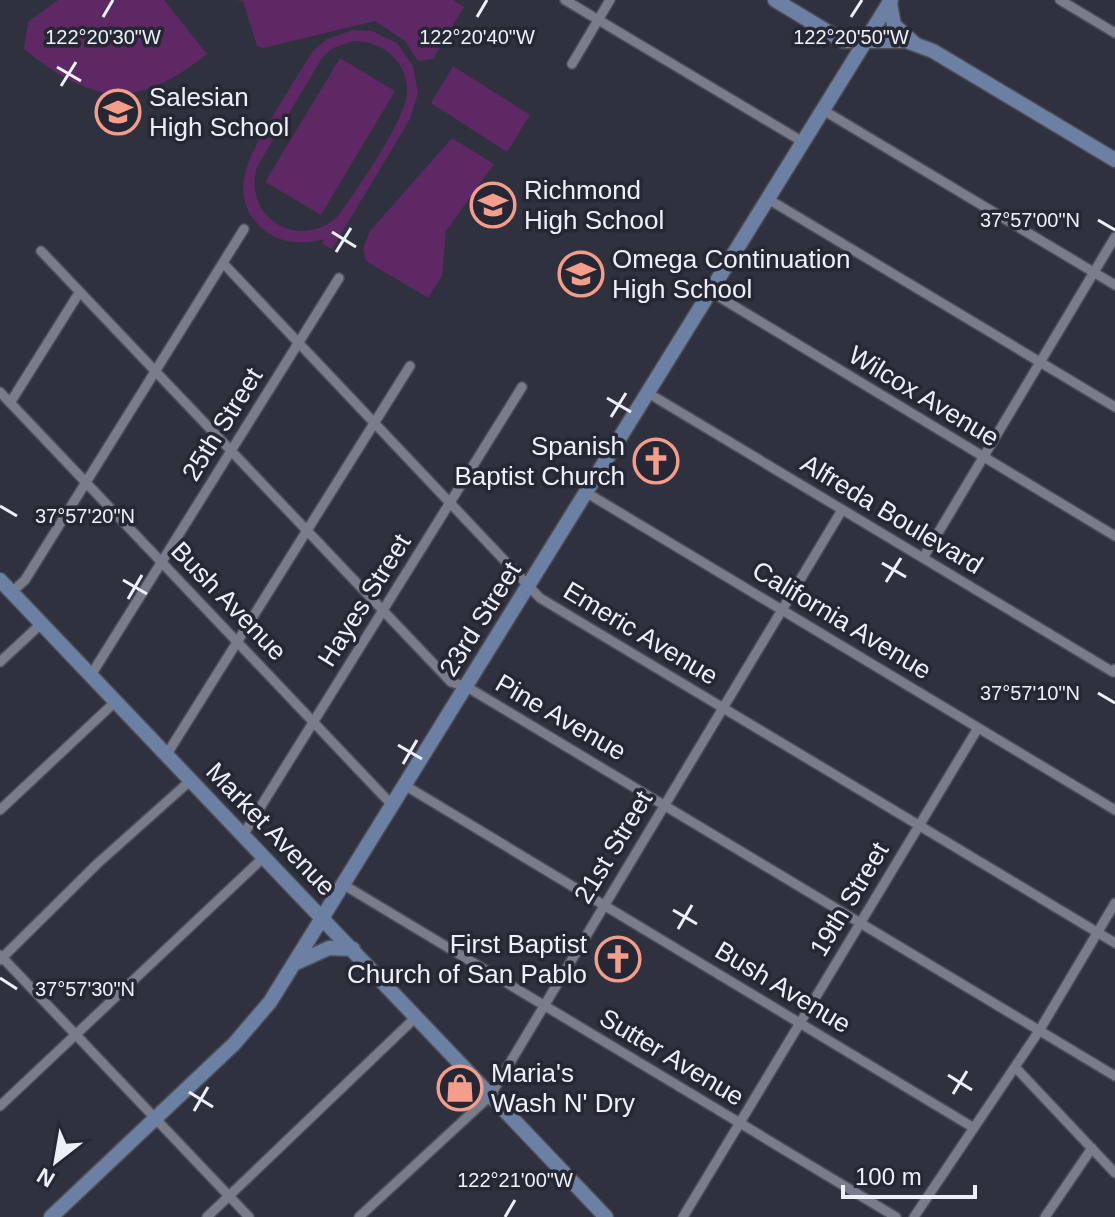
<svg xmlns="http://www.w3.org/2000/svg" width="1115" height="1217" viewBox="0 0 1115 1217" font-family="Helvetica,sans-serif">
<style>
.garden{fill:#5d2863;fill-rule:evenodd}
.lines{fill:none;stroke-linecap:round;stroke-linejoin:round}
.street-casing{stroke:#4b4d58;stroke-width:12}
.secondary-casing{stroke:#4b4d58;stroke-width:17}
.street{stroke:#797c8b;stroke-width:9}
.secondary{stroke:#6b80a2;stroke-width:14}
.ticks{fill:none;stroke:#eef0f9;stroke-width:3}
.labels{text-anchor:middle;stroke-width:7;stroke-linejoin:round;paint-order:stroke}
.poi-label{font-size:26px;fill:#eef0f9;stroke:#252734;text-anchor:start}
.street-label{font-size:26px;fill:#eef0f9;stroke:#252734}
.ticks-label{font-size:20px;text-anchor:middle;fill:#eef0f9;stroke:#252734;stroke-width:7;stroke-linejoin:round;paint-order:stroke}
</style>
<rect width="100%" height="100%" fill="#2f313f"/>
<path class="garden" d="M58,0H164L207,54C136,111 92,104 24,49L28,22Z
M234,0H453L464,7L433,59L418,61L405,41L375,21L263,48L257,46L243,1Z
M353,30L372,31L397,43L413,66L418,93L410,119L332,249L322,244L324,239C304,245 283,244 265,231C220,194 255,147 277,109C289,90 300,70 313,51L327,39ZM354,41C387,41 415,69 405,103C397,131 356,191 338,216C300,252 242,218 257,167L322,58L333,48Z
M340,58L395,91L321,215L265,182Z
M453,66L530,115L507,152L431,103Z
M452,138L494,164L446,231L442,276L428,298L366,261L363,248L370,231Z"/>
<g class="lines">
<g class="street-casing">
<path id="street" d="M565,0L803,142
M1060,0L1115,33
M572,64L610,0
M823,110L1115,285
M768,199L1115,407
M41,251L451,682L467,687L1115,1076
M223,263L540,598L1115,943
M711,292L1115,536
M0,392L393,806
M648,393L1113,672L1115,669
M10,403L79,293
M587,493L1115,810
M923,558L1115,237
M12,592L25,580L244,229
M0,662L42,623
M91,675L339,278
M167,754L410,366
M406,786L974,1128
M0,810L116,701
M243,835L522,387
M344,885L896,1217
M0,955L249,1217
M0,960L97,864L191,780
M1015,1067L1115,1173
M0,1106L264,857
M207,1217L416,1017
M359,1217L490,1096L842,510
M683,1217L978,728
M914,1217L1039,1031L1115,903
M1045,1217L1092,1148"/>
</g>
<g class="secondary-casing">
<path id="secondary" d="M775,0L843,41H906L933,51L1115,160
M890,3L894,25L914,43
M0,580L606,1217
M296,963L329,948L353,949
M51,1217L234,1044L270,1002L891,0"/>
</g>
<use href="#street" class="street"/>
<use href="#secondary" class="secondary"/>
</g>
<path class="ticks" d="M103,17L113,0M477,17L487,0M851,17L862,0M57,67L81,81M61,86L76,62M1098,220L1115,230M332,232L356,247M336,252L351,228M607,398L631,412M611,417L626,393M0,506L17,516M882,563L906,577M123,580L147,594M886,582L901,558M128,599L142,575M1098,693L1115,703M398,745L422,759M403,764L417,740M673,910L697,924M678,929L692,905M0,978L17,989M948,1075L972,1090M189,1092L213,1107M953,1094L967,1071M194,1111L208,1087M505,1217L515,1200"/>
<defs>
<g id="school-ring" transform="scale(2.3)"><circle r="9.5" fill="#252734" stroke="#f49d8b" stroke-width="1.5"/><path d="M0-5L7-2L0 1L-7-2ZM-4 1L0 2.5L4 1V4Q0 6-4 4Z" fill="#f49d8b"/></g>
<g id="church-ring" transform="scale(2.3)"><circle r="9.5" fill="#252734" stroke="#f49d8b" stroke-width="1.5"/><path d="M-1.2-6h2.4v3.5h3.3v2.4h-3.3V6h-2.4V-.1h-3.3v-2.4h3.3Z" fill="#f49d8b"/></g>
<g id="shop-ring" transform="scale(2.3)"><circle r="9.5" fill="#252734" stroke="#f49d8b" stroke-width="1.5"/><path d="M-5-2.5h2.3a2.7 3.5 0 0 1 5.4 0H5L5.5 6h-11ZM-1.5-2.5h3a1.5 2.3 0 0 0-3 0Z" fill="#f49d8b"/></g>
</defs>
<g fill-rule="evenodd">
<use href="#school-ring" x="118" y="112"/>
<use href="#school-ring" x="493" y="205"/>
<use href="#school-ring" x="581" y="274"/>
<use href="#church-ring" x="656" y="461"/>
<use href="#church-ring" x="618" y="959"/>
<use href="#shop-ring" x="460" y="1088"/>
</g>
<g class="labels">
<g class="poi-label">
<text x="149" y="106">Salesian<tspan x="149" dy="30">High School</tspan></text>
<text x="524" y="199">Richmond<tspan x="524" dy="30">High School</tspan></text>
<text x="612" y="268">Omega Continuation<tspan x="612" dy="30">High School</tspan></text>
<text x="625" y="455" text-anchor="end">Spanish<tspan x="625" dy="30">Baptist Church</tspan></text>
<text x="587" y="953" text-anchor="end">First Baptist<tspan x="587" dy="30">Church of San Pablo</tspan></text>
<text x="491" y="1082">Maria's<tspan x="491" dy="30">Wash N' Dry</tspan></text>
</g>
<g class="street-label">
<text transform="translate(924 396) rotate(31)" y="9">Wilcox Avenue</text>
<text transform="translate(222 424) rotate(-58)" y="9">25th Street</text>
<text transform="translate(892 514) rotate(31)" y="9">Alfreda Boulevard</text>
<text transform="translate(364 600) rotate(-58)" y="9">Hayes Street</text>
<text transform="translate(229 601) rotate(46)" y="9">Bush Avenue</text>
<text transform="translate(480 619) rotate(-58)" y="9">23rd Street</text>
<text transform="translate(842 620) rotate(31)" y="9">California Avenue</text>
<text transform="translate(641 633) rotate(31)" y="9">Emeric Avenue</text>
<text transform="translate(561 717) rotate(30)" y="9">Pine Avenue</text>
<text transform="translate(271 829) rotate(46)" y="9">Market Avenue</text>
<text transform="translate(613 847) rotate(-59)" y="9">21st Street</text>
<text transform="translate(849 899) rotate(-59)" y="9">19th Street</text>
<text transform="translate(783 987) rotate(31)" y="9">Bush Avenue</text>
<text transform="translate(672 1057) rotate(31)" y="9">Sutter Avenue</text>
</g>
</g>
<g class="ticks-label">
<text x="103" y="44">122°20'30"W</text>
<text x="477" y="44">122°20'40"W</text>
<text x="851" y="44">122°20'50"W</text>
<text x="1030" y="227">37°57'00"N</text>
<text x="85" y="523">37°57'20"N</text>
<text x="1030" y="700">37°57'10"N</text>
<text x="85" y="996">37°57'30"N</text>
<text x="515" y="1187">122°21'00"W</text>
</g>
<g transform="translate(56 1161) rotate(211)" stroke="#252734" stroke-width="6" paint-order="stroke">
<path d="M0-6L14 30L0 20L-14 30Z" fill="#eef0f9"/>
<text y="-12" font-size="22" font-weight="bold" text-anchor="middle" fill="#eef0f9">N</text>
</g>
<path d="M843 1185v12h132v-12" fill="none" stroke="#eef0f9" stroke-width="4"/>
<text x="855" y="1185" font-size="24" fill="#eef0f9" stroke="#252734" stroke-width="6" paint-order="stroke">100 m</text>
</svg>
